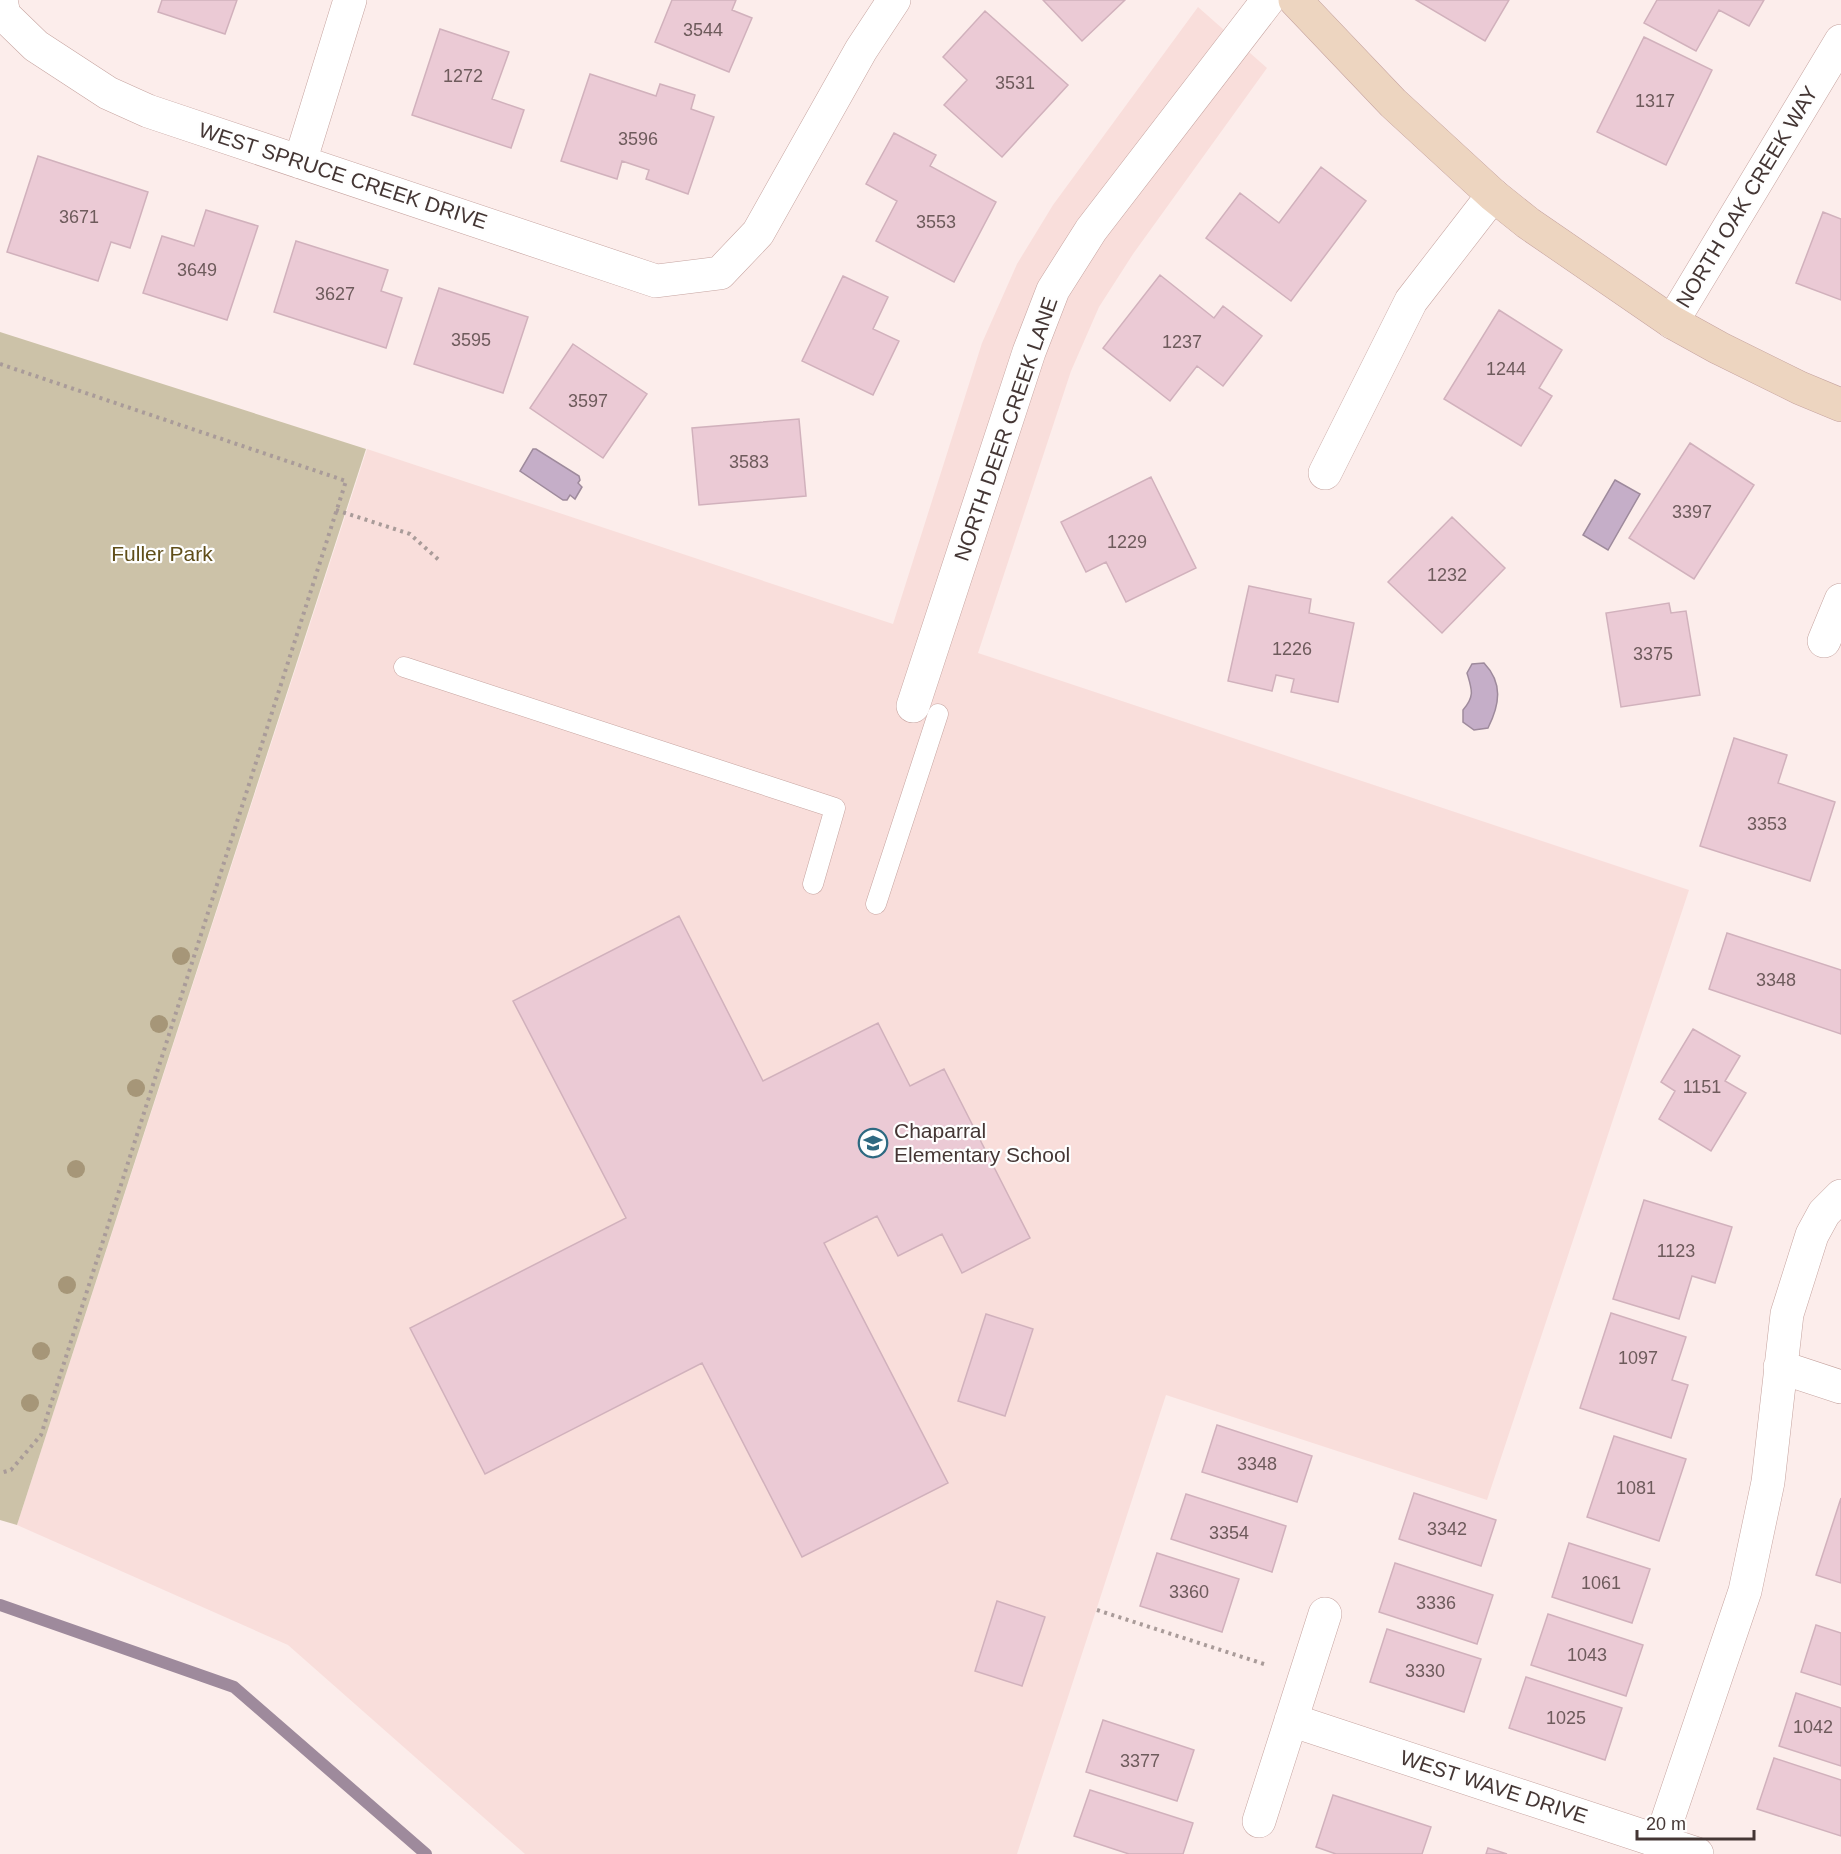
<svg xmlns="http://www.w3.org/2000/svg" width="1841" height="1854" viewBox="0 0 1841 1854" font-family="Arial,sans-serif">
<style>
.built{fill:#f9dedb}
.green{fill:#ccc2a8}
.water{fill:#c5aec8;stroke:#9e8a9c;stroke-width:1.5}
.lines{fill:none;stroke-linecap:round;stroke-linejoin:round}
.stream{stroke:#9e8a9c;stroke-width:12}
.building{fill:#ebcad5;stroke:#d1b1bc;stroke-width:1.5}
.lane-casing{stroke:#c6a4a0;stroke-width:21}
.street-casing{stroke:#c6a4a0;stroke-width:34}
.secondary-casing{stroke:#c6a4a0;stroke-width:34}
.path{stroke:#a99b99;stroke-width:4;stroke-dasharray:3 4.5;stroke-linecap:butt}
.lane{stroke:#fff;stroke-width:20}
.street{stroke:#fff;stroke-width:33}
.secondary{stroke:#edd5c0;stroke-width:33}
.tree{fill:#a69678}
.labels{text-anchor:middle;stroke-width:4.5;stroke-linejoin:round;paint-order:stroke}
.number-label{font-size:18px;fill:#6e5b5c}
.street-label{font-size:21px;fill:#443634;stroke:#fefefe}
.park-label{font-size:21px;fill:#604e19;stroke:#fefefe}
.poi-label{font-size:21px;fill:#443634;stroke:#fefefe;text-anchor:start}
</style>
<rect width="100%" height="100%" fill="#fcedeb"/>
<path class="built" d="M1198,7L1267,68L1133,254L1099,307L1071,371L978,653L1689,890L1487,1500L1166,1395L1017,1854H525L288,1645L17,1525L367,449L893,624L982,343L1017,264L1053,205Z"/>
<path class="green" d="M0,332L366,449L17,1525L0,1520Z"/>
<path class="water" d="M533,449H536L579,476L580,480L578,483L582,487L575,499L570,495L567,500H563L520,471Z
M1615,480L1640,494L1608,550L1583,535Z
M1484,663C1503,683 1500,704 1488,728L1474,730L1463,722V710C1475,696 1472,690 1467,673L1472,664Z"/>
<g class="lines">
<path class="stream" d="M0,1605L234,1687L426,1854"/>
</g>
<path class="building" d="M162,0H237L225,34L158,12Z
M672,0H736L732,10L752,18L729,72L655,42Z
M1043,0H1125L1082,41Z
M1416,0H1509L1485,41Z
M1657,0H1764L1749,26L1719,10L1696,51L1644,23Z
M985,11L1068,85L1002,157L944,105L967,80L943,57Z
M440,29L509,52L492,99L524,110L511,148L412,115Z
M1644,37L1712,70L1666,165L1597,132Z
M590,74L656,96L660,84L695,95L691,109L714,117L688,194L646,179L649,170L622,161L617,179L561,161Z
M894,133L936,155L930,166L996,202L954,282L876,241L897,201L866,184Z
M38,156L148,192L130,248L111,242L98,281L7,252Z
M1321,167L1366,201L1291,301L1206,238L1240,193L1279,223Z
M206,210L258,226L227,320L143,293L162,236L194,246Z
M1823,212L1841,219V300L1796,283Z
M296,241L388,270L381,291L402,298L386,348L274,312Z
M1160,275L1214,318L1223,306L1262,336L1223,386L1197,366L1170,401L1103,348Z
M843,276L888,297L873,329L899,341L873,395L802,361Z
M439,288L528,317L503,393L414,364Z
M1499,310L1562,350L1539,388L1552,396L1521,446L1444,399Z
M573,344L647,394L603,458L530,408Z
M799,419L806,496L699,505L692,428Z
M1690,443L1754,485L1694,579L1629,538Z
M1151,477L1196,568L1126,602L1106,562L1086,572L1061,522Z
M1452,517L1505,568L1442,633L1388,582Z
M1249,586L1311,599L1309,613L1354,623L1338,702L1291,692L1294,679L1276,675L1272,691L1228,681Z
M1669,603L1671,613L1686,611L1700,695L1621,707L1606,613Z
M1734,738L1787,755L1778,783L1835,802L1810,881L1700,846Z
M679,916L763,1081L878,1023L910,1086L944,1069L1030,1238L962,1273L942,1234L898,1256L877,1216L824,1243L948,1483L802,1557L702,1363L485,1474L410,1328L626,1218L513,1001Z
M1727,933L1841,970V1034L1709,989Z
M1693,1029L1740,1056L1725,1081L1746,1093L1711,1151L1659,1119L1675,1091L1661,1082Z
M1644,1200L1732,1227L1715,1283L1692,1276L1679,1319L1613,1299Z
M1611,1313L1686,1337L1672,1380L1688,1385L1671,1438L1580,1408Z
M986,1314L1033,1329L1005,1416L958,1401Z
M1217,1425L1312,1456L1297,1502L1202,1472Z
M1614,1436L1686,1459L1659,1541L1587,1517Z
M1414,1493L1496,1520L1481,1566L1399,1539Z
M1186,1494L1286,1526L1272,1572L1171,1539Z
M1841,1498V1583L1816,1575Z
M1569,1543L1650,1569L1632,1623L1552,1597Z
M1157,1553L1239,1579L1222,1632L1140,1606Z
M1395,1563L1493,1595L1477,1644L1379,1612Z
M997,1601L1045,1617L1022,1686L975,1671Z
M1548,1614L1643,1645L1626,1696L1531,1665Z
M1816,1625L1841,1633V1685L1801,1672Z
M1387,1629L1481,1659L1464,1712L1370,1682Z
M1526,1677L1622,1708L1605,1760L1509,1728Z
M1796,1693L1841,1708V1766L1779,1746Z
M1103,1720L1194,1750L1177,1801L1086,1772Z
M1774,1758L1841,1780V1836L1757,1809Z
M1090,1790L1193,1823L1183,1854H1129L1074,1836Z
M1333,1795L1431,1827L1422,1854H1336L1316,1847Z
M1488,1848L1507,1854H1486Z"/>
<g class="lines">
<g class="lane-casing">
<path id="lane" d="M404,667L835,808L813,884
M876,904L938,714"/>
</g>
<g class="street-casing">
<path id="street" d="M1,0L4,15L36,46L108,93L148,111L656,281L720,273L758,233L861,50L894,0
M300,162L350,0
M1672,322L1841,41
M1325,473L1411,301L1493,195
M1824,641L1841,600
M913,706L1029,352L1053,290L1091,230L1268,0
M1780,1367L1841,1387
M1291,1720L1697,1854
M1259,1821L1325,1614
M1660,1842L1745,1591L1768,1482L1787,1314L1812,1235L1824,1213L1841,1196"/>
</g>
<g class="secondary-casing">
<path id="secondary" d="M1295,0L1393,103L1493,195L1528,223L1672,322L1719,348L1800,388L1841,405"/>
</g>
<path class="path" d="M0,364L346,481L41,1435L11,1470L0,1473
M336,510L410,534L440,561
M1097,1610L1264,1664"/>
<use href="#lane" class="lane"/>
<use href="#street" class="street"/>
<use href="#secondary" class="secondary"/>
</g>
<g class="tree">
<circle cx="181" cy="956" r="9"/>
<circle cx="159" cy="1024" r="9"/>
<circle cx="136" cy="1088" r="9"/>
<circle cx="76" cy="1169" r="9"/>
<circle cx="67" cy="1285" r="9"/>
<circle cx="41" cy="1351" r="9"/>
<circle cx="30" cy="1403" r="9"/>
</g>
<defs>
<g id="school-ring" transform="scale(1.5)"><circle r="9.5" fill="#fefefe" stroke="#2d6981" stroke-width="1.5"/><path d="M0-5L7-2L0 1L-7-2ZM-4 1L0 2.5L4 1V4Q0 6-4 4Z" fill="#2d6981"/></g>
</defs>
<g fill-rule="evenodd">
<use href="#school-ring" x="873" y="1143"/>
</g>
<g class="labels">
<g class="number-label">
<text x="703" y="36">3544</text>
<text x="463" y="82">1272</text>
<text x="1015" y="89">3531</text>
<text x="1655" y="107">1317</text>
<text x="638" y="145">3596</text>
<text x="79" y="223">3671</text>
<text x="936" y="228">3553</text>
<text x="197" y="276">3649</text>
<text x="335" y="300">3627</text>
<text x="471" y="346">3595</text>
<text x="1182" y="348">1237</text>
<text x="1506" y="375">1244</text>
<text x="588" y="407">3597</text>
<text x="749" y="468">3583</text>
<text x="1692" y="518">3397</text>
<text x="1127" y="548">1229</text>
<text x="1447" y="581">1232</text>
<text x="1292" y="655">1226</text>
<text x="1653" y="660">3375</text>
<text x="1767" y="830">3353</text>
<text x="1776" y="986">3348</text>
<text x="1702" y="1093">1151</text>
<text x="1676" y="1257">1123</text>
<text x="1638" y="1364">1097</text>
<text x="1257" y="1470">3348</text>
<text x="1636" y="1494">1081</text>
<text x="1447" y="1535">3342</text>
<text x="1229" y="1539">3354</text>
<text x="1601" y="1589">1061</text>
<text x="1189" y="1598">3360</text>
<text x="1436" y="1609">3336</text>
<text x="1587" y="1661">1043</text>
<text x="1425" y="1677">3330</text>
<text x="1566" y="1724">1025</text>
<text x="1813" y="1733">1042</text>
<text x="1140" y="1767">3377</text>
</g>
<g class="street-label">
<text transform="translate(343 176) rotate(18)" y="7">WEST SPRUCE CREEK DRIVE</text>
<text transform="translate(1747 197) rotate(-59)" y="7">NORTH OAK CREEK WAY</text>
<text transform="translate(1006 429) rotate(-71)" y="7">NORTH DEER CREEK LANE</text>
<text transform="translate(1494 1787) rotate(18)" y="7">WEST WAVE DRIVE</text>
</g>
<g class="park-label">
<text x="162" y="561">Fuller Park</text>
</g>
<g class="poi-label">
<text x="894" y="1138">Chaparral<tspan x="894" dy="24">Elementary School</tspan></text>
</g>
</g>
<path d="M1637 1830v9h117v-9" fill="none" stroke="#443634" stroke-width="3"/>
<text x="1646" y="1830" font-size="18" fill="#443634" stroke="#fefefe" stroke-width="4.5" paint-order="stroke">20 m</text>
</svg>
